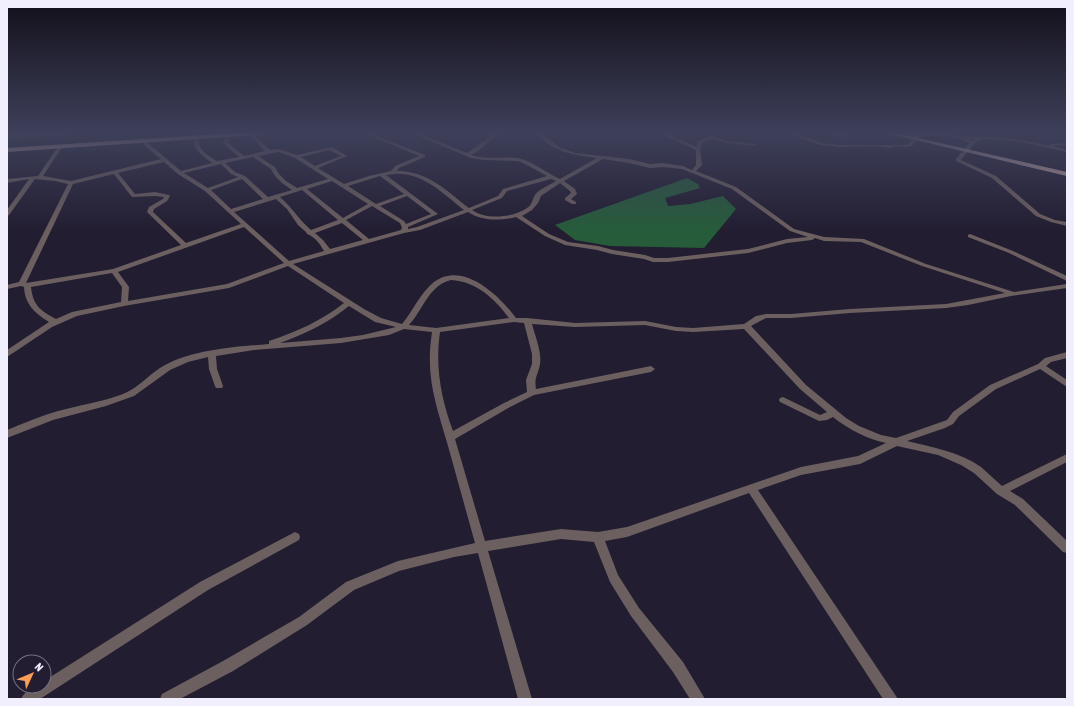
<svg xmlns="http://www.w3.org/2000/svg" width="1074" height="706" viewBox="0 0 1074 706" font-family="'Asap Condensed',sans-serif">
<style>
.built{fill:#2a243e}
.forest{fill:#265c3a}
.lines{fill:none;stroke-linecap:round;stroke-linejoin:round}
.minor{fill:#6c5f5f;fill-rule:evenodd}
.trunk{fill:#c8aaa9;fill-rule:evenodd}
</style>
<rect width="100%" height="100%" fill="#221d31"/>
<path class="built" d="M831,133H865L885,138L877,147H860L826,141Z"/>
<path class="forest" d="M7,133H71L69,135L7,140Z
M687,178L698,184L700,188L665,198L668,206L690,204L723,196L736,209L704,248L610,246L575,240L555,225Z"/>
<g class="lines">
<path class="minor" d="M228,133L231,134L228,143L244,156L265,151L252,138L251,136L253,133H257L256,137L270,150L279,149L297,155L332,147L347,156L318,168L344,184L369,176L391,171L395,166L419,156L364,133H369L425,155V157L399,168L397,171C426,170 447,191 469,208L498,196L503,189L547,176L527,165L518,161L484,160L471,158L411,133L422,135L467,153L495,133H500L478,151L471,155C486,160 502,156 518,158C533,161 546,173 560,179L597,158C574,155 551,152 537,133H542L559,147L575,153L629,159L650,164L663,163L683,166L692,170L696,165V150L659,133H664L697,147V141L711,136L728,141L754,144L756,145L754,146L728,143L711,139L702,143V145L700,149L702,165L696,171L736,187L794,229L824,237L864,239L926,264L1014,292L1067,284V288L1011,296L968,305L946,308L850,313L791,318H766L751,326L806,385L846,418L859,426L881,435L896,438L947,420L953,412L990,385L1038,364L1045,358L1067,352V358L1051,362L1046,366L1067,380V387L1040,369L996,389L959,416L953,424L945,428L907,441C932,447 960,452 981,467C988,473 995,480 1002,486L1067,454V462L1010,491L1023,499L1067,541V553L1063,552L1015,505L997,494L974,473L961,465L938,455L897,446L860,464L801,475L758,490L898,699H883L749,493L627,537L605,541L618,575L639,608L683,662L705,699H690L673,672L631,616L610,582L594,542L561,539L488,551L532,699H518L478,553L454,557L399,571L354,590L307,625L233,671L180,699H160L162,694L223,661L299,617L346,582L398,561L475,543C466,511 457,478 448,446C436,404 425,377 432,332L404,329L389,335L341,343L254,350L216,356L217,369L223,386L222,388H216L215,386L209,369L208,357L188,362L170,370L134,396L106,406L53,420L7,438V430C24,423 41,416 58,411C80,405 102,402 123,394C139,388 150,373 165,365C196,349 235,347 269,344V341C296,332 321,321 344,303L288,266L229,288L124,306L77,316L52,327L7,357V350L49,322C35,313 25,305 24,287L21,286L7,289V285L19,282L68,184L55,181L35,179L9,215L7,216V210L29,179L7,183V179L38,176L59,145H61L63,146L43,176L71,181L161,159L145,146L143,140L145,139H147L149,144L181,171L212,163C203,156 190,148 195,135H197L199,136C196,149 208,155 217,161L239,157L223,143ZM329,150L341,156L315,166L301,157ZM279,152L295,158L328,179L297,188L286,181L279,174L275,167L258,156ZM253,157L271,169L275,176L282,183L292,190L268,197L245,176L235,172L225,163ZM603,159L629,163L650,168L663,167L682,169L732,189L790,231L808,237L787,239L748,249L668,258H654L645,255L613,250L598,246L568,242L549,234L522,216L532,210L538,203L541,196L560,183L570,191L571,193L565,198V200L572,204H576V202L571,199L577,194L575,189L564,181ZM164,162L178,174L205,191L241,224L186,243L153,212L154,209L167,201L170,196L169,195L155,192L135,194L118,173ZM221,164L231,174L238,177L208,188L184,173ZM114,174L132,197L155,196L164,197L163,199L149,207L147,212L181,245L113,269L26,283L73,184ZM394,174C423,172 443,194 464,210L417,227L408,229V227L438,214L386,175ZM380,176L404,194L376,204L348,186ZM242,179L263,199L231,209L211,190ZM551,179L556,181C550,185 539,189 535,195C532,200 532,205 527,208C513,218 486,220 472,210L502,198L507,191ZM332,181L368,204L343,218L307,189ZM302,190L338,220L311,230C299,220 292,207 280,197ZM407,196L431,214L406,224L404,221L380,206ZM276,199L287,209L298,225L306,232L307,234C315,237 320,244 324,251L289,261L234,212ZM372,206L400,223L402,228L401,230L369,239L346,220ZM468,212C481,221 501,221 516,217L545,236L565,245L597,250L612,254L644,259L653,262H668L748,253L787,243L812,240L815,238L824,241L861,242L922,266L1005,293L946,304L850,309L791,314H766L756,316L744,324L693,328L676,327L645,321L575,323L527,318H516C500,296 463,260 434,282C420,293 413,311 402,324L381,318L364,309L293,264L404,233L420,230ZM342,223L363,240L330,249L323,240L315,233ZM244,227L284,263L227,284L128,301L129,287L118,272ZM112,273L122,287L121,302L72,312L56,319C41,311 33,306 31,287ZM451,280C476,281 495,299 509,318L436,328L409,325C423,310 429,285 451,280ZM349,306L375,322L396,327L363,335L341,338L280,343C305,334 328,323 349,306ZM514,322L524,323L532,354V364L526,380L527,392L504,403L453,431C441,398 435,367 440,332ZM532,324L575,327L645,325L676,331L693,332L744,329L800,389L827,412L820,415L783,397L780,398L779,400L780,402L819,421L827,420L833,417C848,429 867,439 886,443L858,456L801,467L627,527L598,532L561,529L485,541L455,439L510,407L534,395L651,372L655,369L651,366L536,389C534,376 538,376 540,364C542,352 535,336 532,324Z
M788,133H794L823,143L839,145H904L908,144L914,139H909V137C928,132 944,133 963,137L967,136L1017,139L1050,146V144H1052L1067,143V145L1053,146L1067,150V152L1017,141L981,139L974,144L961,160L996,176L1040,214L1055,220L1067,222V226L1051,222L1036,216L992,178L956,161V159L969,143C954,135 934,134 917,138L918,139L912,146L904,147L896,146L890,148L875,146L839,147L820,145L788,134ZM967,138L975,139L972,141Z
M833,133H843L846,136L840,138Z
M970,234L1013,251L1067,276V281L1009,253L968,237V235Z
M295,532L299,534L300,537L299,540L208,590L40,699H21C25,690 35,686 44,686V681L200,582Z"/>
<path class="trunk" d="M233,133H260L257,135L7,152V148Z
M886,133H896L1067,172V176Z"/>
</g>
<linearGradient id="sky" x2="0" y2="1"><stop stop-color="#13101b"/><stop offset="0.57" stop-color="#3e405a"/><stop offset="1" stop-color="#3e405a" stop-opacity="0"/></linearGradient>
<rect width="1074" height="232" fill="url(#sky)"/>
<rect width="1074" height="706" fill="none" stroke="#f1effd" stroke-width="16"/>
<g transform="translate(32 674) rotate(46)"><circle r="19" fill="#221d31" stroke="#757183"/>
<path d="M0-3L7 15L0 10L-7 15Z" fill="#fc9d54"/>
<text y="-6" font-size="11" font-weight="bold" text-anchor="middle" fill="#f1effd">N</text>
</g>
</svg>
